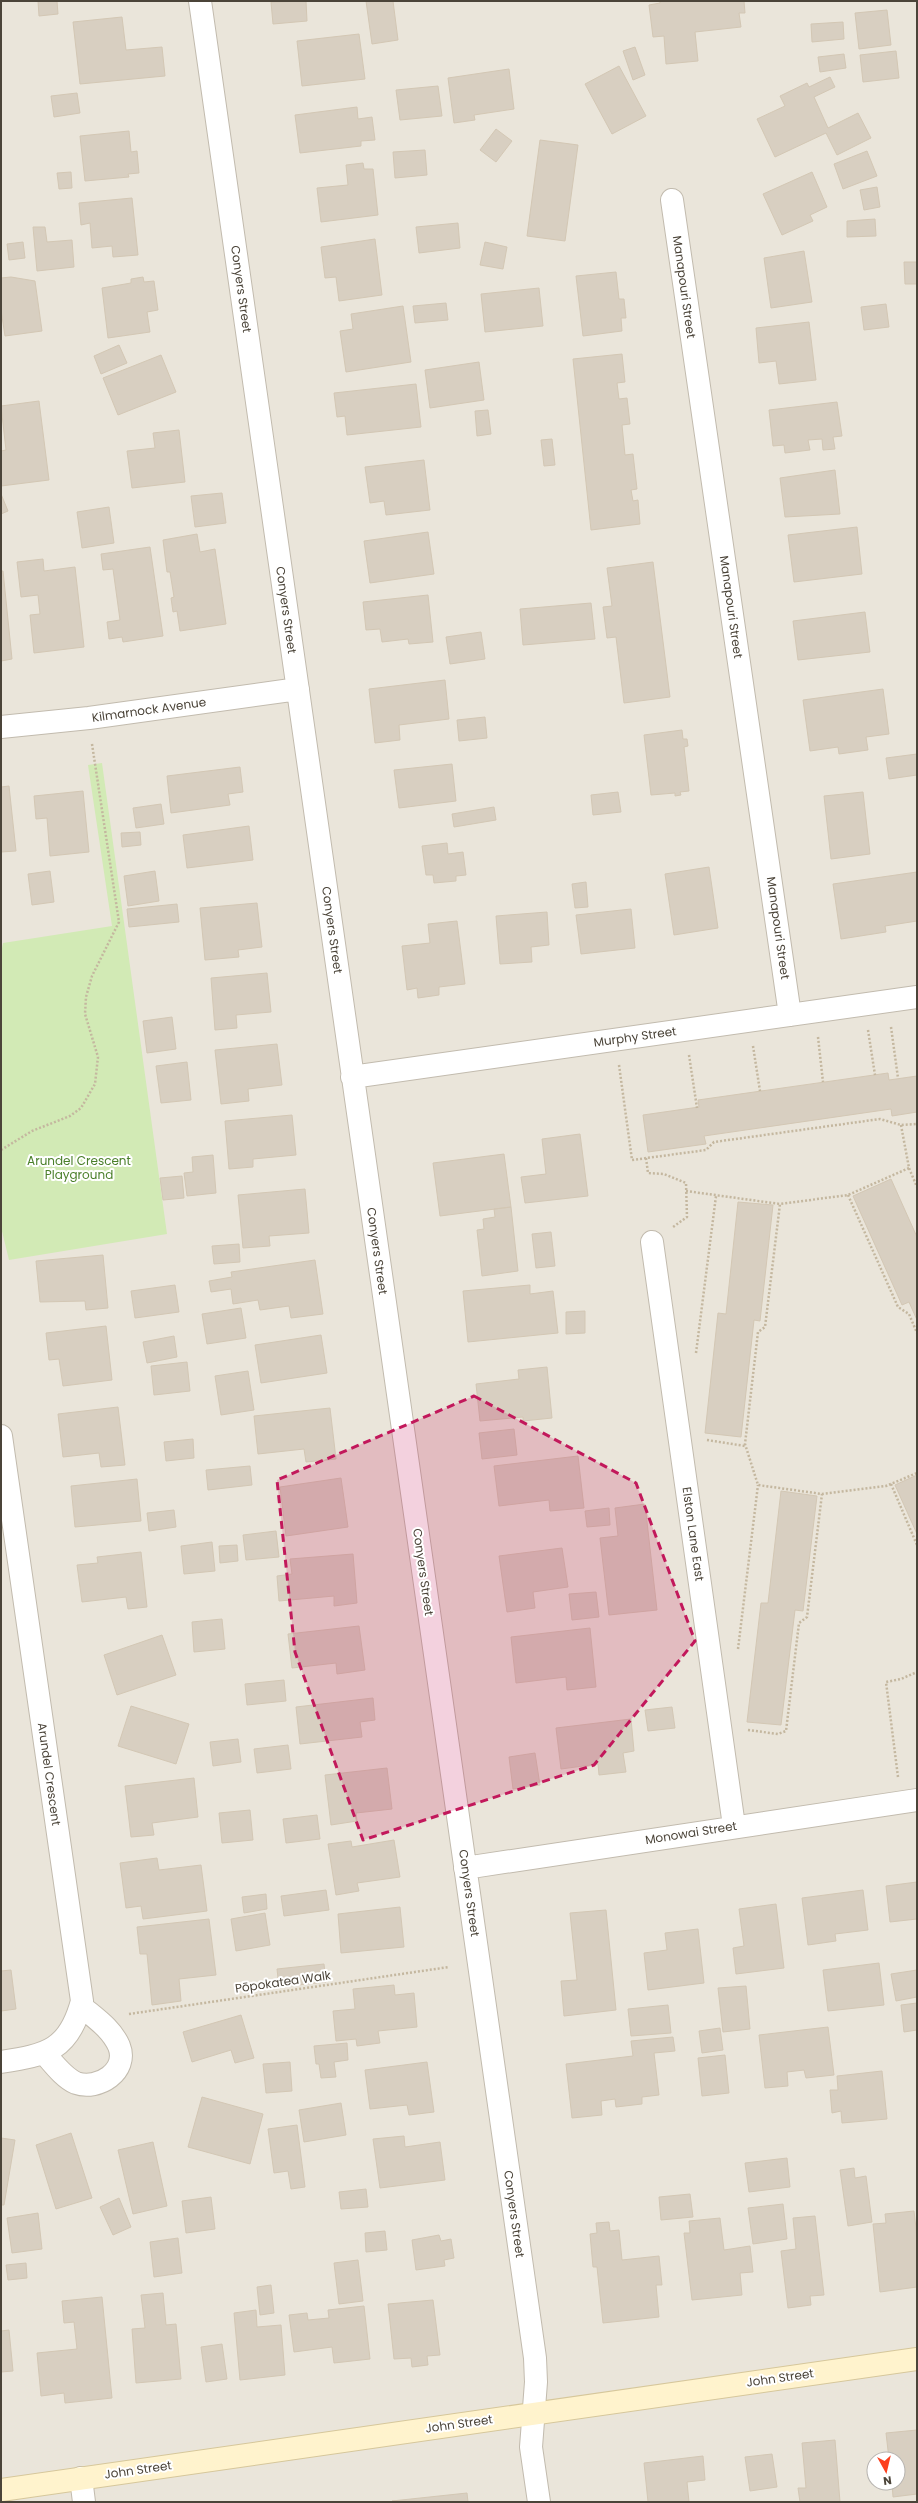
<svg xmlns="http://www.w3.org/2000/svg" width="918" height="2503" viewBox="0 0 918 2503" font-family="Poppins,sans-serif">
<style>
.residential{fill:#eae5da;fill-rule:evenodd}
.green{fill:#d2eab5}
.building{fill:#d8cfc1;stroke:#d3c7b4}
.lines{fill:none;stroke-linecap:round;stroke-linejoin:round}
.street-casing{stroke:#c2bbae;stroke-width:24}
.secondary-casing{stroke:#d6c79b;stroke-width:24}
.path{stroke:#c4b79f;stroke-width:2.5;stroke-dasharray:2 2;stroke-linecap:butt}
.street{stroke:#fff;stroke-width:22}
.secondary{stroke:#fff3cd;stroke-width:22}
.marked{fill:#c2185b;fill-opacity:0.2;stroke:#c2185b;stroke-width:3;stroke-dasharray:8 5;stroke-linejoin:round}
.labels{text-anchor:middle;stroke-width:4;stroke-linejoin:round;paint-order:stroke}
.street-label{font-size:12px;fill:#4b4439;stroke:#fff}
.park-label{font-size:12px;fill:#4a7f2a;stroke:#fff}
</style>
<rect width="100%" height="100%" fill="#f6f3ec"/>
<path class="residential" d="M1,1H917V2502H1ZM874,2459H898V2483H874Z"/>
<path class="green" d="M102,763L167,1234L9,1260L1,1227V953L3,943L112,926L88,765Z"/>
<path class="building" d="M38,1H57L58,14L39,16Z
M306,1L307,21L273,24L271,2Z
M366,1H393L398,40L372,44Z
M660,1H744L745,13H739L741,27L695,32L698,61L666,64L664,36L653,37L649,5L660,3Z
M887,10L891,45L859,49L855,13Z
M122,17L126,50L162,47L165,76L80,84L73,22Z
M843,22L844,39L812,42L811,24Z
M359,34L365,79L302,86L297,41Z
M635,47L645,75L633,80L623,51Z
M896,51L899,78L863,82L860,55Z
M844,54L846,68L820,72L818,57Z
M619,66L646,116L612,134L585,84Z
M509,69L514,109L474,115L475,120L454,123L448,78Z
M830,77L835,87L814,97L828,128L858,113L871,138L837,155L826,133L775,157L757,119L785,106L780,96L807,83L809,87Z
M438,86L442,116L400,120L396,90Z
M77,93L80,113L54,117L51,96Z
M357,107L358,119L372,117L375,140L361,141V146L300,153L295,115Z
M496,129L512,141L496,162L480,150Z
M129,131L131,152L137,151L139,173L128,174L129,177L85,181L80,136Z
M540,140L578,145L565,241L527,236Z
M425,150L427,175L395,178L393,152Z
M867,151L877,176L843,189L834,164Z
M363,163L364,169H373L378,215L321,222L317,188L348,185L346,165Z
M71,172L72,188L59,189L57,173Z
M812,172L827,207L810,215L813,221L782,235L763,194Z
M877,187L880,207L864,210L860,190Z
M132,198L138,255L113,257L112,246L92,248L90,223L81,225L79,203Z
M875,219L876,236L847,237V221Z
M458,223L460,248L419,253L416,227Z
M33,227H45L47,242L72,240L74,267L37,271Z
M375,239L382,295L339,301L336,277L325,278L321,247Z
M23,242L25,258L9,260L7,244Z
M485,242L507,247L503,269L480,265Z
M804,251L812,302L771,308L764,258Z
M904,262H917V284H905Z
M616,272L619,299H624L626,318H621L622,331L583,336L576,276Z
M11,277L35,281L42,331L5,336L1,310V278Z
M143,277L144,282L154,281L158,310L147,312L150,332L108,338L102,288L131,283V279Z
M539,288L543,326L485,332L481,294Z
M446,303L448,320L415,323L413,306Z
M886,304L889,327L864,330L861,307Z
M403,306L411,362L346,372L340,331L353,329L351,314Z
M809,322L816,380L779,384L776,361L759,363L756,328Z
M119,345L127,363L101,374L94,356Z
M622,354L625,382L617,383L619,399L627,398L630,424L622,425L625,455L633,454L637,489L631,490L633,501L638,500L640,524L591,530L573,359Z
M161,355L176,392L118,415L103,378Z
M479,362L484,400L430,408L425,370Z
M416,384L421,427L347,435L345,416L337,417L334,393Z
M39,401L49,480L1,486V451L6,450L1,406Z
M837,402L842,436L833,437L835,449L823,450L822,439L808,440L810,450L785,453L784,445L773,446L769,410Z
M488,410L491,434L477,436L475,411Z
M179,430L185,482L132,488L127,451L155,448L153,433Z
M552,439L555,465L544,466L541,440Z
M424,460L430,510L386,515L384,501L370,503L365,467Z
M835,470L840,514L785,517L780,478Z
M222,493L226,523L195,527L191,496Z
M1,494L8,511L1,514Z
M109,507L114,543L82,548L77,512Z
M857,527L862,574L794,582L788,535Z
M428,532L434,574L370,583L364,541Z
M197,534L200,552L215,549L226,624L180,631L177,611L173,612L171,598L174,597L170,572H167L163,540Z
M150,547L163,636L123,642L122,637L109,639L107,622L120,620L113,569L103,570L101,554Z
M43,559L44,571L75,567L84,647L34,653L30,615L40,614L38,595L21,597L17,562Z
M653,562L670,697L624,703L616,637L607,638L603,607L612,606L607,568Z
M1,571H3L12,659L1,661Z
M428,595L433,642L409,644L408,639L382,642L380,629L366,630L363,602Z
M591,603L595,639L523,645L520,609Z
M865,612L870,652L798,660L793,621Z
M481,632L485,659L450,664L446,637Z
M445,680L449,719L399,725L400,740L375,743L369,689Z
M883,689L889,734L866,737L868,750L839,754L838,747L810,751L803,700Z
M485,717L487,738L459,741L457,720Z
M682,730L683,739H687L688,746L684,747L689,791L680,792L681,795L675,796V793L651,795L644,735Z
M917,754V775L889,779L886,758Z
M452,764L456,801L399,808L394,770Z
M240,767L243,792L228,794L230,805L171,813L167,776Z
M9,786L16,851L1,852V787Z
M83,791L89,852L50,856L47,818L36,819L34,796Z
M618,792L621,812L593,815L591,795Z
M863,792L870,854L831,859L824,796Z
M161,804L164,824L136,828L133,808Z
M494,807L496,820L454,827L452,814Z
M249,826L253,860L187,868L183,835Z
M140,832L141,845L122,847L121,833Z
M447,843L448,854L463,852L466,875L456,876V881L434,883L433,875H426L422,846Z
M709,867L718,928L674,935L665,874Z
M50,871L54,902L32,905L28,874Z
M155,871L159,901L128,906L124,876Z
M917,872V921L885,926L886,932L841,939L833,884Z
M586,882L588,907L575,908L572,884Z
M257,903L262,947L238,950L239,957L205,960L200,908Z
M177,904L179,922L129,927L127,909Z
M631,909L635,948L581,954L576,915Z
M547,912L549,945L531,947L532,962L500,964L496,916Z
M457,921L465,984L439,987V995L418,998L417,988L407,990L402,946L430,943L428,924Z
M267,973L271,1012L236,1015L237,1028L215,1030L211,978Z
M172,1017L176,1049L147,1053L143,1021Z
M277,1044L282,1085L248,1089L249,1101L221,1104L215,1050Z
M187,1062L191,1100L161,1103L156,1066Z
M888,1073L889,1080L917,1076V1112L892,1116L891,1109L704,1136L706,1144L648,1152L643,1115L699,1107L698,1100Z
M292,1115L296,1155L253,1159V1167L229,1169L225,1121Z
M580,1134L588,1196L525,1203L521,1177L546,1174L542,1139Z
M504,1154L511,1207L440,1216L433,1163Z
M213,1155L216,1193L187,1196L184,1173L193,1172L192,1157Z
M182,1176L184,1198L163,1200L160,1178Z
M891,1179L917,1237V1320L909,1302L902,1305L853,1196Z
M305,1189L309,1233L269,1236L270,1246L243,1248L238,1195Z
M738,1202L773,1205L760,1321L754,1320L741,1437L705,1433L718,1313L726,1314Z
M511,1207L518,1271L482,1276L477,1230L484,1229L483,1219L495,1217L494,1209Z
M551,1232L555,1266L536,1268L532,1234Z
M239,1244L240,1262L214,1264L212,1246Z
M103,1255L108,1308L86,1310L85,1301L40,1302L36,1261Z
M315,1260L323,1314L291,1318L289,1306L260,1310L258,1300L233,1304L231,1289L211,1292L209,1281L232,1277L231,1272Z
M175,1285L179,1312L135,1318L131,1291Z
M530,1285V1294L553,1291L558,1333L468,1342L463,1291Z
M241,1308L246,1338L207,1344L202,1314Z
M585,1311V1333L566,1334V1312Z
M106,1326L112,1380L63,1386L59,1359L49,1360L46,1333Z
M321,1335L327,1373L261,1383L255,1345Z
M174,1336L177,1357L147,1363L143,1342Z
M187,1362L190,1391L154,1395L151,1366Z
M547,1367L552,1418L523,1421V1417L480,1421L476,1384L519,1379L518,1370Z
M248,1371L254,1410L221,1415L215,1376Z
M118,1407L125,1465L101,1467L99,1453L63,1457L58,1414Z
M330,1408L336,1459L306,1462L304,1449L258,1454L254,1416Z
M514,1429L517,1455L482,1459L479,1433Z
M193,1439L194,1458L166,1461L164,1442Z
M578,1456L584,1508L550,1511L549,1500L499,1506L494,1466Z
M250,1466L252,1485L208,1490L206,1470Z
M917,1475V1534L895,1485Z
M341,1478L348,1527L286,1536L280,1487Z
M137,1479L141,1521L75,1527L71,1486Z
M781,1491L817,1496L803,1611L795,1610L781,1725L747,1722L761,1603H768Z
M645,1504L657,1610L609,1615L600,1538L618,1536L615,1508Z
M609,1508L610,1525L587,1527L585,1511Z
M174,1510L176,1527L149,1531L147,1513Z
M276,1531L279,1557L246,1560L243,1535Z
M212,1542L215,1571L184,1574L181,1546Z
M237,1545L238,1561L220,1563L219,1546Z
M562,1548L568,1587L533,1592L535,1608L507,1612L499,1556Z
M141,1552L147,1607L128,1609L126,1597L82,1602L77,1565L98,1563L97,1557Z
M353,1554L357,1603L334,1606V1596L279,1601L277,1576L292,1574L290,1559Z
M596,1592L599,1617L572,1620L569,1594Z
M222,1619L225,1649L194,1652L192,1622Z
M359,1626L365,1670L337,1674L336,1663L292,1668L288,1634Z
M590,1628L596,1687L567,1690L566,1677L516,1683L511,1637Z
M162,1635L176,1675L117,1695L104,1655Z
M284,1680L286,1701L247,1705L245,1684Z
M373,1698L375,1720L360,1722L362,1737L300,1744L296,1707Z
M131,1706L189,1724L176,1764L118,1746Z
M672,1707L675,1728L648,1731L645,1710Z
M631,1719L634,1751L623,1753L626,1772L599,1775L598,1764L561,1769L556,1728Z
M238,1739L241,1762L213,1766L210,1742Z
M288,1745L291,1769L257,1773L254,1749Z
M535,1753L540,1785L513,1789L509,1757Z
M387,1768L392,1809L356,1813L357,1821L331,1825L325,1775Z
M194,1778L198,1817L152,1823L154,1835L131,1837L125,1786Z
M250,1810L253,1840L222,1843L219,1813Z
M317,1815L320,1839L286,1843L283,1819Z
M394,1840L400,1877L357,1883L359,1891L336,1895L328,1844L351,1841L352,1847Z
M157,1858L159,1870L201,1865L207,1911L143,1919L141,1906L126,1908L120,1863Z
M917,1882V1919L890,1922L886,1886Z
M326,1890L329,1910L284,1916L281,1896Z
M863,1890L868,1930L835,1934L836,1941L808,1945L802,1898Z
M266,1894L267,1909L244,1913L242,1897Z
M776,1904L784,1968L736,1974L733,1948L744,1946L739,1909Z
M400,1907L404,1947L341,1953L338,1914Z
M606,1910L616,2010L564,2016L561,1981L577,1980L570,1913Z
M265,1913L270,1945L236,1951L231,1919Z
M209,1919L216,1975L179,1979L181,2001L152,2005L147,1954H140L137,1927Z
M698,1929L704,1983L648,1990L644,1953L667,1950L665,1933Z
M879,1963L884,2005L828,2011L823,1970Z
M324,1964L326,1982L279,1987L277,1969Z
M11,1970L16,2009L1,2011V1971Z
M917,1970V1997L896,2001L891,1974Z
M394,1985L395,1995L414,1993L417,2027L378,2031L380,2043L357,2046L356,2039L336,2041L333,2011L355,2009L353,1989Z
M746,1986L750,2029L723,2032L718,1988Z
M917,2003V2030L904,2032L901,2005Z
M668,2005L671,2033L631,2036L628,2009Z
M241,2015L254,2058L235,2063L231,2050L192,2062L183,2032Z
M828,2027L834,2075L806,2078L804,2070L787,2072L788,2086L765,2088L759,2035Z
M720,2028L723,2050L702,2053L699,2031Z
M673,2037L675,2051L654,2053L659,2095L642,2097V2104L616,2107L615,2099L601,2101L602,2115L572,2118L566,2064L633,2056L631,2041Z
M347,2043L348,2060L334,2062L336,2077L321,2078L319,2064H316L314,2046Z
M725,2055L729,2093L702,2096L698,2058Z
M290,2062L292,2091L266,2093L263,2064Z
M427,2062L434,2112L409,2115L407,2105L370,2109L365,2070Z
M882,2071L887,2119L842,2123L841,2111L832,2113L830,2090H838L837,2076Z
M202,2097L263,2114L250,2164L188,2147Z
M341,2103L346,2135L304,2142L299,2110Z
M297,2125L305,2187L291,2189L288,2171L274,2173L268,2129Z
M71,2133L92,2198L56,2209L36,2145Z
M404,2136L405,2147L440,2142L445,2180L380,2188L373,2139Z
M1,2138L15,2140L4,2205H1Z
M153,2142L167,2206L133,2214L118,2150Z
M787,2158L790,2187L749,2192L745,2163Z
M854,2168L855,2178L866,2176L872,2222L848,2226L840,2170Z
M366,2189L368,2207L341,2209L339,2192Z
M690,2194L693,2217L661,2220L659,2197Z
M211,2197L215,2229L186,2233L182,2201Z
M119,2198L131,2227L113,2235L100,2207Z
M783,2204L787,2239L753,2244L748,2208Z
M914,2211L917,2237V2287L880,2292L873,2224L886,2223L885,2214Z
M38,2213L42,2249L12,2253L7,2218Z
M815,2216L824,2295L810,2296L811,2305L788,2308L781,2251L796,2249L793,2218Z
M720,2218L724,2250L750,2246L753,2272L740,2273L742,2295L692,2300L684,2233H690L689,2221Z
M609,2222L610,2231L619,2230L622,2260L659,2256L662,2285H656L659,2317L603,2323L597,2267H593L590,2234L597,2233L596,2223Z
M385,2231L387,2250L366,2252L365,2233Z
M439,2235L441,2241L451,2239L454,2258L444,2260L445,2266L416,2270L412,2240Z
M178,2238L182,2273L154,2277L150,2242Z
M358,2260L363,2301L339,2304L334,2263Z
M26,2263L27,2278L8,2280L6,2265Z
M271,2285L274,2313L260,2315L257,2287Z
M163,2293L166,2325L176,2324L181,2379L136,2383L132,2329L145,2328L141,2295Z
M102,2297L112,2398L65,2403L64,2393L41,2396L37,2353L77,2349L74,2322L64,2323L62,2301Z
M433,2300L440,2355L427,2356L428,2365L412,2367L411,2358L394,2359L388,2304Z
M364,2306L370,2359L334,2363L332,2347L294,2352L289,2315L307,2313L308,2320L329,2318L328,2310Z
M256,2310L257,2327L281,2325L285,2375L240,2380L234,2313Z
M9,2330L13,2371L1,2372V2331Z
M222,2344L227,2379L206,2382L201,2347Z
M917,2430V2494L893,2497L892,2483H898V2459H889L886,2433Z
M835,2440L840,2502H800L798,2488H806L802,2443Z
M772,2454L777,2487L750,2491L745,2457Z
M703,2456L705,2480L687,2482L689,2502H648L644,2463Z
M467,2493L468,2502L392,2501Z"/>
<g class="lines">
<g class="street-casing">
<path id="street" d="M200,1L535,2358L536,2382L531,2447L539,2502
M672,200L790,1015
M1,727L89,718L298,689
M352,1077L917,997
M652,1242L734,1826
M1,1436L82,2001C69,2050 47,2055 1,2062
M465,1868L917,1800
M44,2053C53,2063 64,2078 76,2083C98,2091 129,2071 119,2046C111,2028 95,2018 81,2006
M81,2478L84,2502"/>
</g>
<g class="secondary-casing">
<path id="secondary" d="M1,2490L917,2359"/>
</g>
<path class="path" d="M891,1027L898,1078
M868,1030L875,1075
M818,1037L823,1082
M753,1046L760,1091
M689,1055L697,1108
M619,1065L632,1160L706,1150L714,1142L880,1119L901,1125L917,1124
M901,1125L909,1168L917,1187
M1,1150L32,1131L70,1116L81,1108L95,1084L98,1057L85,1014L86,997L92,976L119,922L92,744
M646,1158L648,1173L664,1174L686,1183L687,1217L673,1227
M909,1168L848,1195L780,1204L765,1327L758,1332L745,1444L758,1485L822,1494L886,1486L917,1473
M686,1191L780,1204
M848,1195L898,1307L909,1314L917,1333
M696,1353L716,1196
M707,1440L745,1446
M891,1484L917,1545
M738,1649L758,1485
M748,1730L778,1734L786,1731L799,1623L807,1617L822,1494
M898,1777L886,1682L901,1679L917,1672
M129,2014L449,1967"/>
<use href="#street" class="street"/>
<use href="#secondary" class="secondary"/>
</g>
<path class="marked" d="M474,1396L636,1483L695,1641L594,1765L363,1840L295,1652L277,1480Z"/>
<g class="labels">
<g class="street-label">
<text transform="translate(684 287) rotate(82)" y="4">Manapouri Street</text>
<text transform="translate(241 289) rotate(82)" y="4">Conyers Street</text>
<text transform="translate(731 607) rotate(82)" y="4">Manapouri Street</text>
<text transform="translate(286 610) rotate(82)" y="4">Conyers Street</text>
<text transform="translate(149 710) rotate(-8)" y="4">Kilmarnock Avenue</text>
<text transform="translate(778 928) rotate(82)" y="4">Manapouri Street</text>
<text transform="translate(332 930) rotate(82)" y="4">Conyers Street</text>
<text transform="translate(635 1037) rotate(-8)" y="4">Murphy Street</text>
<text transform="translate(377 1251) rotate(82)" y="4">Conyers Street</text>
<text transform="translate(693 1534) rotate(82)" y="4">Elston Lane East</text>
<text transform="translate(423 1572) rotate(82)" y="4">Conyers Street</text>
<text transform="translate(49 1774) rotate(82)" y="4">Arundel Crescent</text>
<text transform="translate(691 1833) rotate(-9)" y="4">Monowai Street</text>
<text transform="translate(469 1893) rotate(82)" y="4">Conyers Street</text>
<text transform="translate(283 1982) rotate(-8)" y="4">Pōpokatea Walk</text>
<text transform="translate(514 2214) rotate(82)" y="4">Conyers Street</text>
<text transform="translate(780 2378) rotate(-8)" y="4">John Street</text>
<text transform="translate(459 2424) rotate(-8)" y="4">John Street</text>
<text transform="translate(138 2470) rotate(-8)" y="4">John Street</text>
</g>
<g class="park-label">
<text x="79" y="1165">Arundel Crescent<tspan x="79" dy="14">Playground</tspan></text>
</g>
</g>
<rect width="918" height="2503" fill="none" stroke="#4b4439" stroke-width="4"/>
<g transform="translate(886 2471) rotate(172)"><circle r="19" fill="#ffffff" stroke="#b7b4b0"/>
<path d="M0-3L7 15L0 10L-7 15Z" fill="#fc3f1d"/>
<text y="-6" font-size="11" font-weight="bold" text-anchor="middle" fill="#4b4439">N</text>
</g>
</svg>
